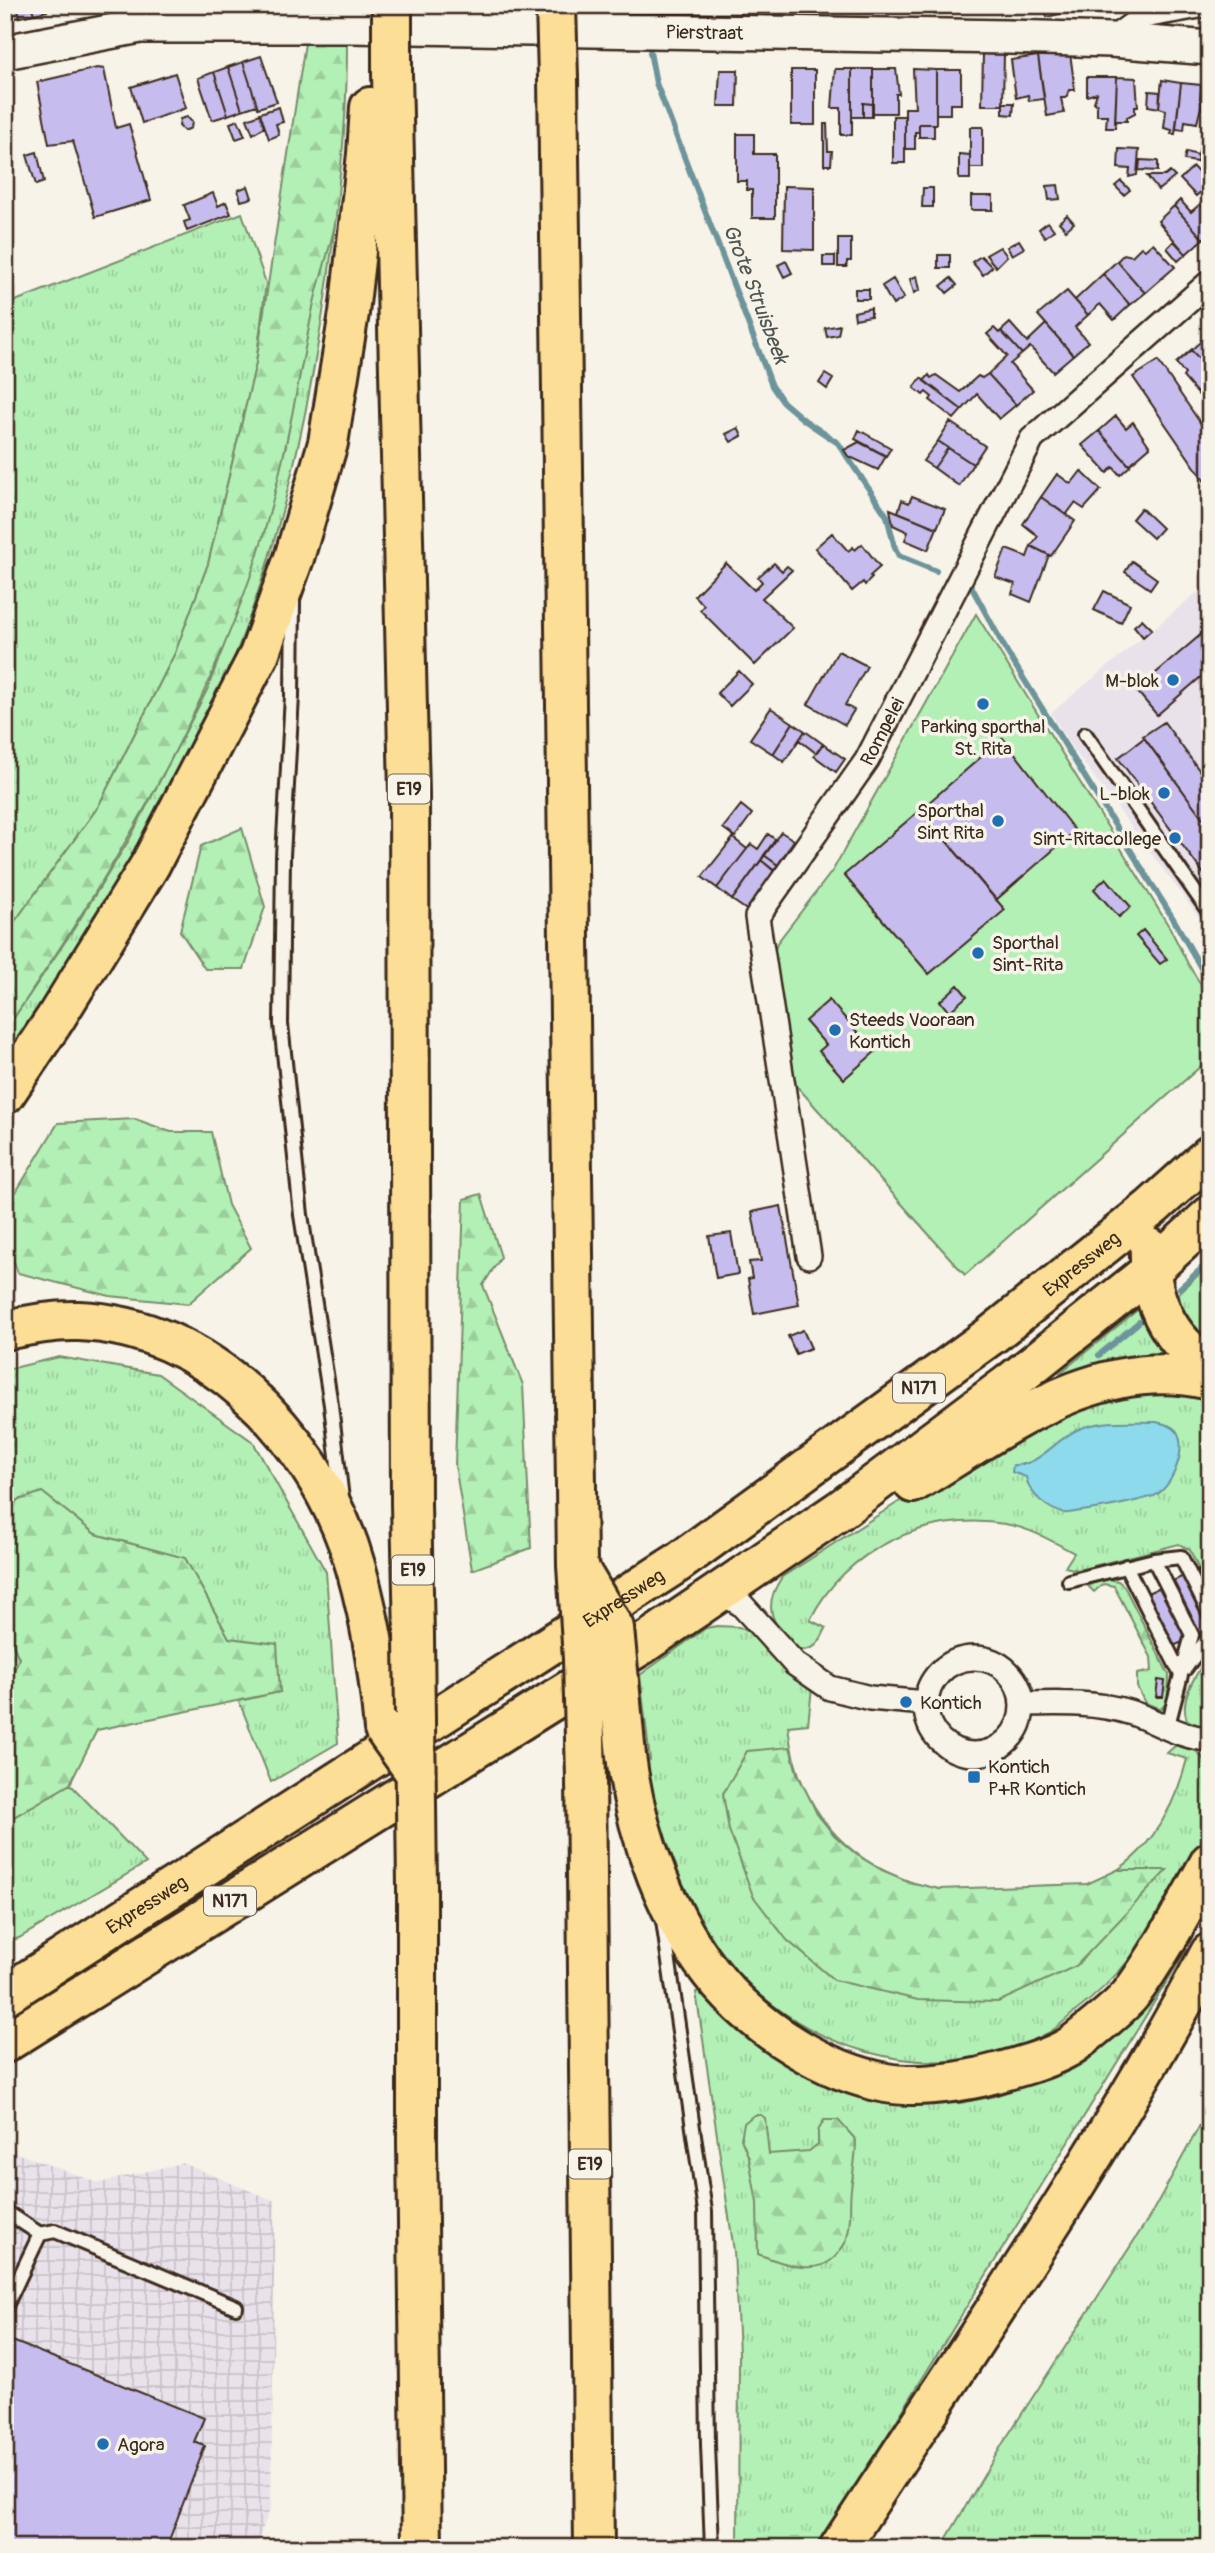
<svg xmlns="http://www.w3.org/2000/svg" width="1215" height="2553" viewBox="0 0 1215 2553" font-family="Pangolin,sans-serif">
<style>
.built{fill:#e9e2ea}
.industrial{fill:url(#industrial-grid)}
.grass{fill:url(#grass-tufts);stroke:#778d6a;stroke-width:2}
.forest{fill:url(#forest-firs);stroke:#778d6a;stroke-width:2}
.pitch{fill:#b3f0b6;stroke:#778d6a;stroke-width:2}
.water{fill:#8ddaed;stroke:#6c949a;stroke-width:2}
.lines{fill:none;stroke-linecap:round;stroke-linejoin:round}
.stream{stroke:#6c949a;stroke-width:6}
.building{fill:#c7bcee;stroke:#3b2a1e;stroke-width:2}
.lane-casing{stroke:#3b2a1e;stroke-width:18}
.street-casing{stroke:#3b2a1e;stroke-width:28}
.secondary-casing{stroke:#3b2a1e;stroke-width:38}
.highway-casing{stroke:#3b2a1e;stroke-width:44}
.lane{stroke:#f7f3e8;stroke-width:12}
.street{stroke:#f7f3e8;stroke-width:23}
.secondary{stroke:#f7f3e8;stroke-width:33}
.highway{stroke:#fdde96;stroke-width:38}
.highway-bridge-casing{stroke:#3b2a1e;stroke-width:44;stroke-linecap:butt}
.highway-bridge{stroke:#fdde96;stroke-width:38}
.poi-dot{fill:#1f6fb2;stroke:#f7f3e8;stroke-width:2.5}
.labels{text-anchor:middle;stroke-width:7;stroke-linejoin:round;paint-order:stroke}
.shield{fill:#f7f3e8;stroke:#73665b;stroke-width:2}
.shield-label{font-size:18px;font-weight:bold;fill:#3b2a1e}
.street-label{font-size:19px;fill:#3b2a1e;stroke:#f7f3e8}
.poi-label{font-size:19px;fill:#3b2a1e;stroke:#f7f3e8;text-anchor:start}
.water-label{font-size:21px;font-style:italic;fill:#505652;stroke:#f7f3e8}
</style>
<defs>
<pattern id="industrial-grid" width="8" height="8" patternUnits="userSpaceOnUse" patternTransform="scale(1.75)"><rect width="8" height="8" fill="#e9e2ea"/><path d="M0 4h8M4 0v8" fill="none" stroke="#c9c2c8"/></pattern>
<pattern id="grass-tufts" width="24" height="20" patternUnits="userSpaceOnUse" patternTransform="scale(1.75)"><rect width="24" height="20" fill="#b3f0b6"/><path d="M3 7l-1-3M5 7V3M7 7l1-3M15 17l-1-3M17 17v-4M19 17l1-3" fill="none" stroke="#9bce9c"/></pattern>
<pattern id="forest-firs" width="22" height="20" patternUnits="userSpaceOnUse" patternTransform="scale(1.75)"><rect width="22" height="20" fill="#b3f0b6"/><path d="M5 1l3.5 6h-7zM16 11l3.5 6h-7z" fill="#9bce9c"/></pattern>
</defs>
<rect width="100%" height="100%" fill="#f7f3e8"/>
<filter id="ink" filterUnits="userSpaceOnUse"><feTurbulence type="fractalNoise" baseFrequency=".0143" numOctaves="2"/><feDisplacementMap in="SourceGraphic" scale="14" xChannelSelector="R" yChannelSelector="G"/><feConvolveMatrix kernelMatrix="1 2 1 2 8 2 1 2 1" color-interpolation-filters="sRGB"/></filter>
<g filter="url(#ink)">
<path class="built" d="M1210,582V932L1070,745L1051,713Z"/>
<path class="industrial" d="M8,2150L99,2183L182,2163L275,2201L271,2507L255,2548H5V2151Z"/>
<path class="grass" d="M242,213L266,283L256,363L208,564L175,653L98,807L5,935V305Z
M335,224C313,409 273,598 186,764C133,866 67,961 5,1058V1031L75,927L129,840L207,690L252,571L285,449L316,290Z
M1210,1264V1342C1195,1329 1180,1314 1179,1293Z
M1141,1307L1151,1332L1165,1354L1114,1359L1060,1375V1373Z
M59,1357L158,1374L253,1442L326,1572L338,1743L271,1782L239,1701L280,1692L229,1638L185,1558L95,1534L42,1492L16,1501L5,1546V1370Z
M1210,1388V1594L1190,1550L1179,1544L1078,1570L1065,1567L1074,1553C1052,1541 1030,1528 1005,1524C927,1511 845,1549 810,1620L826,1628C819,1644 815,1651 796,1650C774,1624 760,1609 782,1577L925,1485L1101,1391Z
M717,1626L739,1627L749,1632L780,1665L812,1688L808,1724L788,1726C795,1795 834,1851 898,1877C911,1882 925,1888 939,1889C960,1891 982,1888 1003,1887C1023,1886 1042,1886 1062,1885C1070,1885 1080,1886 1088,1884C1143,1867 1174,1811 1187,1759L1167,1753L1175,1746L1182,1744C1206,1752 1210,1767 1210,1789C1210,1802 1213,1819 1210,1831C1207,1844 1192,1866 1185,1878C1153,1932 1122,1977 1071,2015C1063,2022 1055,2030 1046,2034C933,2095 790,2049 717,1948C678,1893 659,1827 645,1762L650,1760L640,1675L706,1628Z
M5,1627L19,1658L5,1696Z
M1210,1653V1729L1200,1727L1187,1720C1178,1696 1198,1673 1210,1653Z
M70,1784L146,1863L19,1938L5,1942V1822Z
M1184,1947L1187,1949L818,2548H738L739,2353L734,2251L696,1992L702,1991L777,2060L829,2083L917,2104L960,2103L995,2096L1038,2081L1072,2061Z
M1210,2107V2548H941L1003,2443L1150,2216Z"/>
<path class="forest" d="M724,5H982L983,10Z
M305,43L347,44C347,90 345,136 339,182C338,196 337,211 335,224C329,254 318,282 312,312C295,399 280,488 252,572C194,740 104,885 5,1031V935L98,807L175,653L208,564L256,363Z
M242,828L265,907L244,969H205L180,931L201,846Z
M135,1119L171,1132H211L228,1205L251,1248L188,1304L110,1296L18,1273L5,1238V1210L58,1123Z
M481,1194L501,1257L483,1285L523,1385L531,1548L472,1570L455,1465L464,1199Z
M42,1492L95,1534L185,1558L229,1638L277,1644L280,1692L97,1730L70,1784L5,1822V1696L19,1658L5,1627V1546L16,1501Z
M1107,1579L1118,1581L1124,1586L1169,1675L1168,1701L1161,1709L1145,1703L1137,1687V1674L1152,1671L1151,1657L1114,1586L1103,1584L1094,1592L1087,1585Z
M790,1747L797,1773L809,1797L817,1814L834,1835L857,1855L882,1870L910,1882L939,1889L1087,1884L1117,1870H1167L1076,1966L998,2002L918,2000L834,1980L787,1940L753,1896L729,1830L723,1794L747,1751Z
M754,2115H761L765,2118L769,2154L809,2151L818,2144V2131L824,2120H838L856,2140C856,2157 853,2172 851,2189C849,2206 852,2222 847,2238C846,2244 842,2247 839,2252C820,2279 784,2264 758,2254L757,2203L749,2158L741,2139L744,2123Z"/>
<path class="pitch" d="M976,614L1170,928L1188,964L1210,999V1058L965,1275L794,1083L771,963L777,943L833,870Z"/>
<path class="water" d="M1156,1422C1165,1424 1176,1426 1179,1436C1185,1455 1171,1488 1154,1496C1130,1503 1106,1508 1082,1511C1077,1511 1070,1514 1065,1513C1049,1511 1029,1494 1026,1477L1012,1472L1013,1465C1039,1467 1055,1439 1079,1429C1102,1419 1131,1422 1156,1422Z"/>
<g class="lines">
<path class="stream" d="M649,11V5
M650,52L656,83L772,386L783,402L804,420L838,443L887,516L895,548L899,556L936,571
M971,586L1007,652L1174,920L1210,984
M1180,1288L1210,1261
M1099,1355L1139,1322"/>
</g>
<path class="building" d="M5,5H17L20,17L6,20Z
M17,5H31L34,14L20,17Z
M31,5H45L47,11L34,14Z
M1025,5H1044L1045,8L1027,12Z
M1044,5H1061L1063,13L1047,17Z
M1061,5H1079L1080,10L1063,13Z
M983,52L1004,53L1003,105H982Z
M1070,53L1075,90H1069L1066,98H1061L1064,113L1047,116L1038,56Z
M261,56L277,102L258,108L243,62Z
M1038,56L1044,99L1029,101L1028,95L1016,98L1011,60Z
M243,62L257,105L242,110L228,67Z
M228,67L242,110L228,115L214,72Z
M97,68L104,69L116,128L129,124L151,200L95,217L73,141L49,144L37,82Z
M835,69H852V135H841V108H832Z
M852,69H873V104L863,103V117H852Z
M873,69H896L899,94H896V113H873Z
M913,69L936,70V124H919V132H915V149H905V108H915Z
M720,70H738L737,106H718Z
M791,70H815V125H791Z
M936,70H961V104H950V114H936Z
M214,72L228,115L212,120L198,78Z
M175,73L186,108L142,123L131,87Z
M1087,77H1117L1115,128H1106L1107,115H1097V105L1094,102L1097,93L1087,96Z
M1117,77L1136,78L1138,107H1135V113L1127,117V121H1115Z
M1162,80L1181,83L1175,134H1171L1172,130L1164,128L1166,110L1159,108Z
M1181,83L1201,85L1200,99L1202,103L1197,123L1185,121L1184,130L1176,129Z
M1149,91L1160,92L1159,108L1148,106Z
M863,103L872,104V117H863Z
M1003,103H1014L1013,115L1003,114Z
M279,107L283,122L276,124L279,135L269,139L260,113Z
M260,114L264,127L253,134L247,119Z
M893,116H905V163H893Z
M187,117L192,122L191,128L184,131L179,126L180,119Z
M238,120L245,136L236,139L230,123Z
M824,124H827L828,151H832L831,165H824Z
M919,124H934V137H919Z
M970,127H983V168H970Z
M737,134H754V154H775V218H752V190H747V181H737Z
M1201,140L1210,142V160L1197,162Z
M1119,149L1139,150L1137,175L1129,177L1130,169L1118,168Z
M37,152L44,182L36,185L27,155Z
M1186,152L1198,155L1197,162L1184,160Z
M959,154L970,155V179H959Z
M1140,160L1158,161V171L1139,170Z
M1193,167L1209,184L1196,196L1180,179Z
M1170,172L1175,177L1158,190L1147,176H1165Z
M1121,181L1130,190L1124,195L1115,186Z
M1058,185L1060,199L1049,200L1047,186Z
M248,186L252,198L241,201L238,190Z
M784,186L814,187V250L783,249Z
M923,188H933V207H922Z
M213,193L218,206L226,202L231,214L187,231L184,222L190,220L184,205Z
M971,196H993V210H971Z
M1180,200L1191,212L1200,204L1210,214V233L1203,239L1174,206Z
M1174,206L1203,239L1186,254L1158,221Z
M1067,215L1074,223L1066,230L1059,222Z
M1048,222L1054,230L1045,237L1039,229Z
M838,239H851V261H847V267H838Z
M1019,240L1024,248L1012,255L1007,247Z
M1174,241L1186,254L1178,261L1167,248Z
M1153,243L1175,267L1145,293L1117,261L1124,254L1132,256L1141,247L1145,250Z
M1000,247L1007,256L996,267L986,255Z
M938,255H950V268H938Z
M823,256H835V266H823Z
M981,256L992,267L983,275L972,262Z
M786,261L792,273L784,277L778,265Z
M1117,261L1145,293L1130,305L1103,274Z
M1103,274L1130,305L1114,320L1100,304L1088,315L1075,300Z
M917,276L920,290L914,293L910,279Z
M951,278L957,285L947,293L941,286Z
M893,279L904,298L893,305L882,286Z
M855,289H869V299H855Z
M1067,291L1088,315L1075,327L1088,342L1073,355L1038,315Z
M871,308V316L855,319L854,312Z
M1010,323L1027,342L1046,324L1073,355L1053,372L1030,347L1022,354L1001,331Z
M840,325L838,335L827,337L825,328Z
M994,328L999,333L1001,331L1022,354L1010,364L1033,390L1016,405L988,374L1007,356L987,334Z
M1207,336L1210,339V370L1191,350Z
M1191,350L1210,370V408L1183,377L1185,374L1176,363Z
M1158,361L1210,437V489L1133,377Z
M825,374L833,379L827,389L819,383Z
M988,374L1016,405L999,419L977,394L962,410L924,381L929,375L931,378L936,375L960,392L978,376L982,378Z
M921,378L962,410L954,419L930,400L932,397L926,392L923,395L914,388Z
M1116,416L1126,428L1133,422L1150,447L1129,465L1099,431Z
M950,422L985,446L973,464L938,441Z
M738,428L742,436L731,442L726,434Z
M859,430L891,448L886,456L855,439Z
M1099,431L1130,466L1120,475L1113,467L1107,473L1082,445Z
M938,441L948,448L934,468L923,461Z
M859,442L886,456L878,470L848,456L844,450Z
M948,448L973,464L959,486L934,468Z
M1081,471L1101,490L1084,509L1075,503L1066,515L1041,497L1057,474L1071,484Z
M912,496L945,509L937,528L898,512L902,500L909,503Z
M1041,497L1075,521L1051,556L1031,546L1038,536L1023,524Z
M1141,508L1162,528L1153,538L1132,519Z
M890,509L937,528L928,550L905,540L908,532L893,525Z
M832,533L848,551L853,547L855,550L862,544L880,567L870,576L872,578L865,585L863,582L852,591L815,548Z
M1031,546L1049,555L1031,602L1012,594L1015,584L995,577L1006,549L1027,557Z
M1132,561L1157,579L1150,589L1125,572Z
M726,563L754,590L762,582L758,577L774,563L782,571L787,566L792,570L762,598L793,628L755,665L700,610L704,605L694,596Z
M1104,591L1130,604L1121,623L1094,610Z
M1142,619L1152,629L1143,637L1134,626Z
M1204,632L1210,639V669L1157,715L1136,690Z
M838,651L867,666L845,705L854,710L845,725L808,704Z
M739,671L752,684L730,706L717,693Z
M771,708L793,723L773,754L750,739Z
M1164,722L1210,785V828L1143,736Z
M793,723L805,731L784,762L773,754Z
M805,731L823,744L816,753L799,740Z
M1003,738L1075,831L996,900L920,810Z
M1144,738L1210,828V874L1206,877L1118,758Z
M823,744L845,759L836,772L814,756Z
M741,805L752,814L735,837L723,828Z
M920,810L1005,910L929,974L844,875Z
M781,832L794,840L778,865L764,855Z
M768,834L776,840L732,900L717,888L751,844L758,849Z
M733,838L747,849L717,888L702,877Z
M764,855L778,865L774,871L761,860Z
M761,860L777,873L748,911L732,900Z
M1106,878L1131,907L1119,917L1094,889Z
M1143,930L1167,959L1160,964L1136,936Z
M958,985L967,996L949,1012L940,1001Z
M829,1000L875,1052L844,1079L819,1051L826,1045L805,1021Z
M781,1206L799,1305L754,1314L748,1279L752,1278L749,1262L761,1261L752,1212Z
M731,1233L738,1274L716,1278L709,1236Z
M803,1330L811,1348L796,1354L788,1336Z
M1198,1569L1210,1596V1630L1162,1651L1137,1598Z
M1158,1680L1165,1681L1163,1697H1156Z
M5,2338L204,2418L194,2442L205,2446L166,2548H5Z"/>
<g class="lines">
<g class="lane-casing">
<path id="lane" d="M293,601L292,696L283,856L281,1024L301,1215L331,1405L342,1499
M1085,734L1209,912
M1154,1560L1192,1635L1181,1675
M1126,1566L1181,1675L1167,1729
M1069,1581L1154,1560L1181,1557L1210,1615
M1185,1669L1210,1635
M663,1921L705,2211L708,2445L712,2548
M5,2215H11L40,2234
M5,2308L40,2234L55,2231L236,2307"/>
</g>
<g class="street-casing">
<g id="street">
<path d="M1111,40L1144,16L1205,5"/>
<path id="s1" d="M809,1256L757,917L867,760L1032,439L1210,282"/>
<path d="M720,1592L741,1604L795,1664L830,1688L870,1698L925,1703"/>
<circle cx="974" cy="1706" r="48"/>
<path d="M1023,1704C1059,1703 1098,1702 1132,1713C1159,1722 1181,1738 1210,1739"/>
</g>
</g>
<g class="secondary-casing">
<g id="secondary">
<path id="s2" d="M5,52L140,26H348L1008,37L1111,40L1210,48"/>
</g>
</g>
<g class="highway-casing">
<g id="highway">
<path d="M392,74L409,793L411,1504L414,1636"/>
<path d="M558,78L577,1565"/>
<path d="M5,1094L55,1019L150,865L259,655L294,558L328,443L349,313L367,154L370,107"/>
<path d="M1150,1248C1148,1296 1167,1340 1210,1366"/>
<path d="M5,1330C30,1325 54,1320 79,1321C206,1326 308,1432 349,1546C369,1606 378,1666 384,1729"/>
<path d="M913,1483C1003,1429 1098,1352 1210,1380"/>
<path d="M626,1756C636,1835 668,1923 720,1984C762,2032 824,2071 886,2083C913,2088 954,2083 981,2077C1007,2070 1054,2059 1075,2043C1090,2031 1120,2008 1131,1994C1160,1955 1186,1905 1210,1862"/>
<path d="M586,1779L594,2548"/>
<path d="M417,1887V2142L422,2548"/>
<path id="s3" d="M5,1995L679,1562L993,1334L1152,1207L1210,1155"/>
<path d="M5,2043L643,1644L840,1510L1010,1383L1149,1272L1210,1216"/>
<path d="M839,2548C966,2352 1100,2160 1210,1953"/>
</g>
</g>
<use href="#lane" class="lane"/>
<use href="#street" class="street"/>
<use href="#secondary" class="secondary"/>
<use href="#highway" class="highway"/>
<g class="highway-bridge-casing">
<path id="highway-bridge" d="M392,5V74
M556,5L558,78
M577,1565L583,1659L586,1779
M581,1572L614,1628L626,1756
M414,1636L417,1887
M384,1729L416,1774"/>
</g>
<use href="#highway-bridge" class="highway-bridge"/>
</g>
</g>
<g class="poi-dot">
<circle cx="1173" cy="680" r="7"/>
<circle cx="983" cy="704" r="7"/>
<circle cx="1164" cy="793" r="7"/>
<circle cx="998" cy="821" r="7"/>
<circle cx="1175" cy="838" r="7"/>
<circle cx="978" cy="953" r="7"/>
<circle cx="835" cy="1030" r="7"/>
<circle cx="906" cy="1702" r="7"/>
<rect x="967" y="1770" width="14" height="14" rx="3.5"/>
<circle cx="103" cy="2444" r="7"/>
</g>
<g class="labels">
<g class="shield">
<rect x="388" y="774.5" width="42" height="29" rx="5"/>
<rect x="893" y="1373.5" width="52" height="29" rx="5"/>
<rect x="392" y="1555.5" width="42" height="29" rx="5"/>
<rect x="204" y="1886.5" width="52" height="29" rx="5"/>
<rect x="569" y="2149.5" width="42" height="29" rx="5"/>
</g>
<g class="shield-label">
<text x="409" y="795">E19</text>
<text x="919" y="1394">N171</text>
<text x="413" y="1576">E19</text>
<text x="230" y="1907">N171</text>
<text x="590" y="2170">E19</text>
</g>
<g class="street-label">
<text dy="7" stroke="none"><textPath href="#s2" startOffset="702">Pierstraat</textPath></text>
<text dy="7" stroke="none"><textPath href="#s1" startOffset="567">Rompelei</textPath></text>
<text dy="7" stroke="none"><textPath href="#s3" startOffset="1302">Expressweg</textPath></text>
<text dy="7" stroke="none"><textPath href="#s3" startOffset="735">Expressweg</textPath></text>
<text dy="7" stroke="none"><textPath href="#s3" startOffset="168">Expressweg</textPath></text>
</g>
<g class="poi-label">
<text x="1159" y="687" text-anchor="end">M-blok</text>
<text x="983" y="733" text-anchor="middle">Parking sporthal<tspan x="983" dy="22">St. Rita</tspan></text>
<text x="1150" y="800" text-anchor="end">L-blok</text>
<text x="984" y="817" text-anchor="end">Sporthal<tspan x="984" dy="22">Sint Rita</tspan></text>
<text x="1161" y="845" text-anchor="end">Sint-Ritacollege</text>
<text x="992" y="949">Sporthal<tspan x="992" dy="22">Sint-Rita</tspan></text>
<text x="849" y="1026">Steeds Vooraan<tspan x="849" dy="22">Kontich</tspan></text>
<text x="920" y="1709">Kontich</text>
<text x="988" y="1773">Kontich<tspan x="988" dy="22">P+R Kontich</tspan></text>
<text x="117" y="2451">Agora</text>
</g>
<g class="water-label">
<text transform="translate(756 294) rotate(69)" y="7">Grote Struisbeek</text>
</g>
</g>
<rect width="1215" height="2553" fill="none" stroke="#f7f3e8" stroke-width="28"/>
<rect x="14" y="14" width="1187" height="2525" fill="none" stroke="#3b2a1e" stroke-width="2.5" filter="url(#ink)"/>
</svg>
